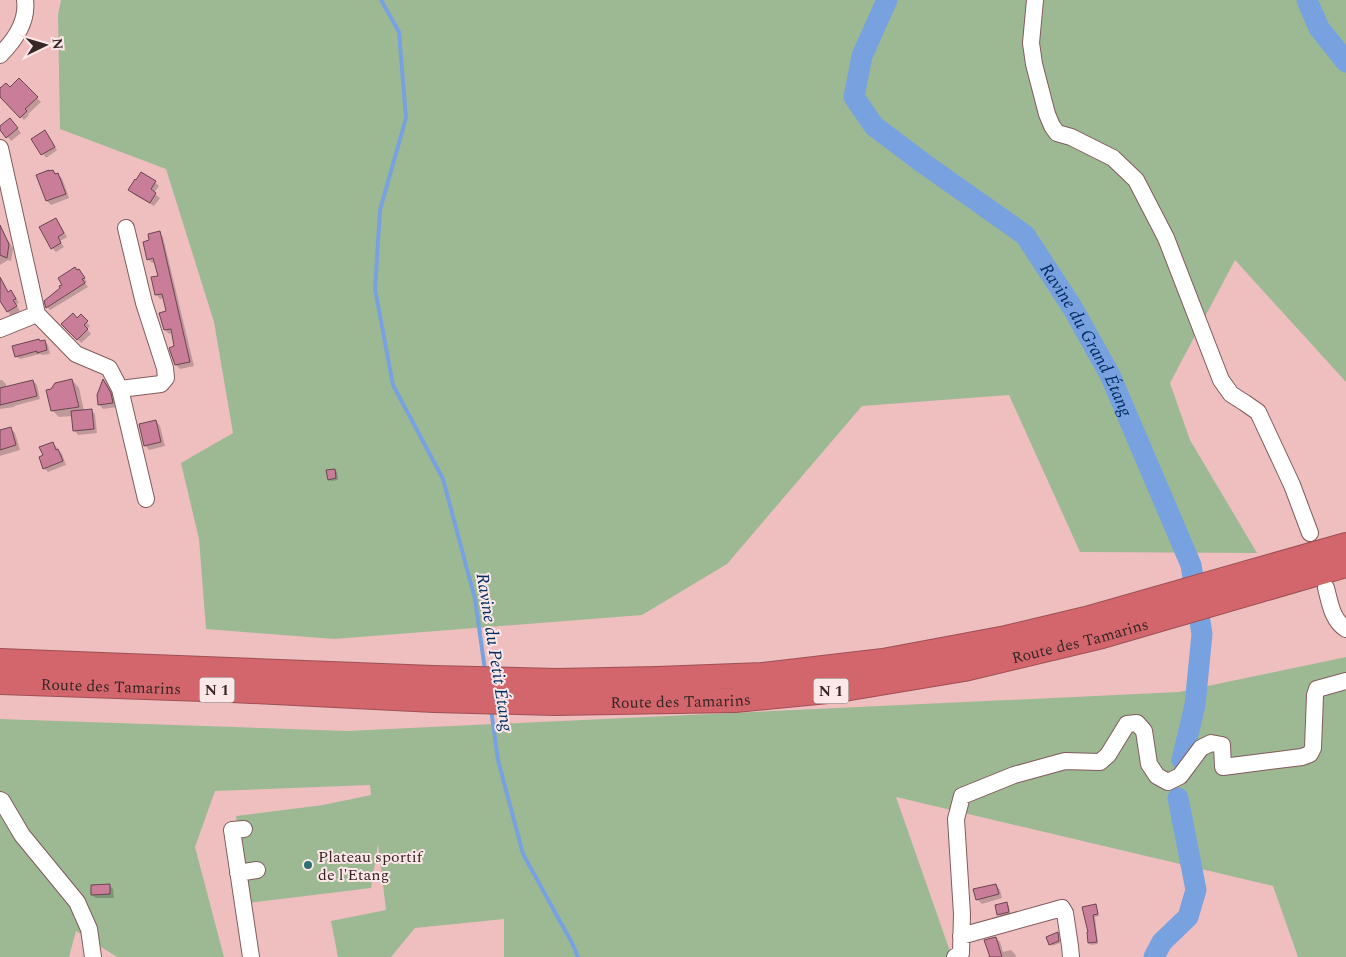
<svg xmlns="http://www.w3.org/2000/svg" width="1346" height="957" viewBox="0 0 1346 957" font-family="Spectral,serif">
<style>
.green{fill:#9db994}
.shadow{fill:#0003}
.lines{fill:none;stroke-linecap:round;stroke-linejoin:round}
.stream{stroke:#78a2df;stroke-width:4}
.river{stroke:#78a2df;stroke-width:21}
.building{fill:#ca7d98;stroke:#6a4552}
.minor-casing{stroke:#835a5b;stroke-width:18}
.highway-casing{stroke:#9d5054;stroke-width:26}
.minor{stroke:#fff;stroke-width:16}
.highway{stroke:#d3666d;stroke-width:24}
.poi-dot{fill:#297375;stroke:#fce8e8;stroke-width:2}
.labels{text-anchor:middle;stroke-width:4;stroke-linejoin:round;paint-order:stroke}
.shield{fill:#fce8e8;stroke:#736060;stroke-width:1}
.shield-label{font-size:15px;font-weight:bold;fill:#382626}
.street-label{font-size:16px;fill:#382626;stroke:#fce8e8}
.poi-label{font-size:16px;fill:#382626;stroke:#fce8e8;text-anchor:start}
.water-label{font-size:18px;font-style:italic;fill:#032c61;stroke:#fce8e8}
</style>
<rect width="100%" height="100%" fill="#efbfc0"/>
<path class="green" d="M61,0H1346V382L1235,260L1170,383L1190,440L1257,553L1080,552L1009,395L862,406L727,564L642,615L334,639L206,629L199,539L181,463L233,433L214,322L166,169L60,129L58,15Z
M1346,657V957H1298L1273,886L896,797L952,957H504V919L415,928L391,957H338L331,921L386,910L378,844L371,888L247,903L236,816L323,805L371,795L370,785L215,791L195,847L224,957H117L76,931L69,957H0V719L347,731L1179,692Z"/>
<path class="shadow" d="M19,80L41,102L28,114L29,115L24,120L0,95V90L10,89Z
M14,124L21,133L11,141L0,127Z
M48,135L57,150L46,158L33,139Z
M53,171L62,178L69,198L51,205L47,201L38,175Z
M155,182L159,186L154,193L160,198L154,206L133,194L130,190Z
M56,219L59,223L67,237L60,241L64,247L56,252L52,248Z
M159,232L163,237L194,366L180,369L176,365V347L173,333L169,334L165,330L168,312L164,298L160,299L156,294L159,276L156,262L152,263L148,259L151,241Z
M0,237H5L9,242L13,249L11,261L8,260L0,265Z
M79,271L87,282L85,283L88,287L50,310L47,307Z
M3,285L9,293L11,292L15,296L19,303L16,304L20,311L11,316L2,303L0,295V287Z
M81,316L90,326L87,329L91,334L81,343L63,325L77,319Z
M45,341L48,345L50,354L42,355L40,354L20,359L16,356Z
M0,380H2L6,384V388L33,381L37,385L40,399L14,406V407L0,409Z
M72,380L79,388L84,411L91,410L95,414L97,433L78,435L74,430L73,416L59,417L52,410Z
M104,381L108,385L115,398L117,407L103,409L99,404Z
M156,421L160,426L165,446L149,450L145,445Z
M10,428L15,433L20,450L0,456V431Z
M53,443L62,454L66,465L48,472L44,468V456Z
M335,470L337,472L338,480L331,481L329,479Z
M109,885L113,889L114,898H96L92,895Z
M996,885L1000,890L1002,898L982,904L977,899Z
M1007,904L1009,906L1010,914L1000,916L998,914Z
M1095,906L1097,908L1099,916L1095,917L1098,944L1091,945L1089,943L1090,933L1084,908Z
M1058,934L1059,936L1060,943L1052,946L1048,938Z
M996,938L1000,942L1003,952L1011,950L1015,954L1016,957H988V956L991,954Z"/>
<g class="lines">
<path class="stream" d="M381,0L399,32L406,118L380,210L375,289L393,385L443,479L475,599L485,670
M491,709L498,760L523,854L572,943L578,957"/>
<g class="river">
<path id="s1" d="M887,0L862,56L854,97L874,126L923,163L1025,235L1072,307L1110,375L1191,565L1202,634L1195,705L1182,760"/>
<path d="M1307,0L1319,28L1346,62"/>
<path d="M1154,957L1162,942L1188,917L1196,890L1178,798"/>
</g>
</g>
<path class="building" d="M19,78L38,97L25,109L27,111L20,118L0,97V88L6,83L10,87Z
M10,118L18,128L6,138L0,130V126Z
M45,130L55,147L41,155L31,139Z
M49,170V171L53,170L55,174L58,173L66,194L46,201L36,175Z
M141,172L156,181L151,189L156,193L150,203L128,190L135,179L136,180Z
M56,218L64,233L58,237L61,243L51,249L39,227Z
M0,225L9,244L7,258L0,255Z
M160,231L190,362L175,365L169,348L174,346L171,329L164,330L159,313L166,311L162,294L155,295L151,277L158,276L153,258L147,260L143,242L149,240L148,234Z
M75,267L77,270L79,269L85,278L82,279L85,283L46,308L44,301L60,288L59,286L62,285L58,278Z
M0,277L8,292L11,290L16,299L13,300L17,306L7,312L0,301Z
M73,313L77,318L81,314L88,321L84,325L88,329L77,340L61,324Z
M39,339L40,341L45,340L47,350L37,353V351L15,357L12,346Z
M72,379L79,407L51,411L46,390L51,389L55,383Z
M103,379L111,393L113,403L98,405L97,395Z
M33,380L37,396L0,405V388Z
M92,409L94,429L73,431L71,411Z
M156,420L161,442L144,446L139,424Z
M11,427L16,445L0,450V430Z
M53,442L56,450L58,449L63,461L43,469L39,457L43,455L39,447Z
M335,469L336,478L328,480L326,470Z
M110,884V894L91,895V885Z
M996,884L999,894L976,900L973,889Z
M1007,902L1009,912L997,915L995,905Z
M1096,904L1098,914L1093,915L1097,942L1088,943L1087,932H1088L1082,907Z
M1058,932L1059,941L1049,945L1046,937Z
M996,937L1002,957H990L984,940Z"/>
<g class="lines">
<g class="minor-casing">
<path id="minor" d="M1035,0L1031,43L1034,64L1047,114L1052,126L1057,133L1071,137L1113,158L1136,180L1166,238L1221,380L1231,394L1245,403L1258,412L1292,485L1310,533
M0,55C15,40 28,22 25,0
M0,148L37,314
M0,329L37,314L76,354L109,368L120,389L146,499
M120,389L161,384L166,378L165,368L144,303L126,228
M1326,588C1330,603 1332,620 1346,629
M0,800L2,801L22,835L77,902L89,929L93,957
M244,829L232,830L251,957
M238,873L257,870
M961,936L1062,908L1065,913L1070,946L1071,957
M955,957L961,953L962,914L956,819L962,796L1014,775L1065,761L1100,762L1108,755L1127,724L1137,723L1144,731L1149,764L1157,776L1168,782L1180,776L1201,748L1211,743L1222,745L1223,767L1302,757L1310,754L1313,748L1315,695L1317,689L1346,681"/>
</g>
<g class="highway-casing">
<g id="highway">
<path d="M0,661L433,678L557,681L657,679L762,675L883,661L1006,638L1086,619L1346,545"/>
<path id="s2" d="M0,682L232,690L434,700L555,703L735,700L838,690L964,669L1102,636L1346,565"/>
</g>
</g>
<use href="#minor" class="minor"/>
<use href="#highway" class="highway"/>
</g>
<circle class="poi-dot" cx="308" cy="865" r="5"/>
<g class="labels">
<g class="shield">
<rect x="199.5" y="677.5" width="35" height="25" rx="4"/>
<rect x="813.5" y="678.5" width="35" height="25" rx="4"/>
</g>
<g class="shield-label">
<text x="217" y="695">N 1</text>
<text x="831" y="696">N 1</text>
</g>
<g class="street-label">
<text dy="6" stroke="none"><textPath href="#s2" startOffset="1086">Route des Tamarins</textPath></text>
<text dy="6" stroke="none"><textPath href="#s2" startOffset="111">Route des Tamarins</textPath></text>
<text dy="6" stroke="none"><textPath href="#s2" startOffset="681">Route des Tamarins</textPath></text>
</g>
<g class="poi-label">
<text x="318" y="862">Plateau sportif<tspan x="318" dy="18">de l'Etang</tspan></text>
</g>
<g class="water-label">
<text dy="6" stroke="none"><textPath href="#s1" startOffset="446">Ravine du Grand Étang</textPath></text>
<text transform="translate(495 652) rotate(81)" y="6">Ravine du Petit Étang</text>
</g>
</g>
<g transform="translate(45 45) rotate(85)" stroke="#fce8e8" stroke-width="4" paint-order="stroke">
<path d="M0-4L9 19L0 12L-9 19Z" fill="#382626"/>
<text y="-8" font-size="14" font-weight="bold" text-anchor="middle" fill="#382626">N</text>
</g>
</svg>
